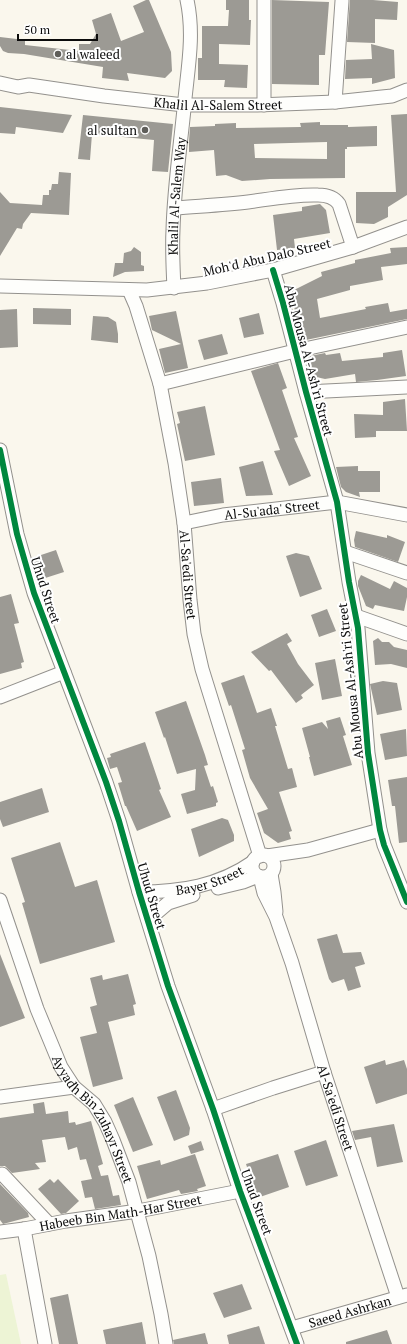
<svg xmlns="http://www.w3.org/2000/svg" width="407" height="1344" viewBox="0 0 407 1344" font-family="'PT Serif',serif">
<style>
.pitch{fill:#edf4d5}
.building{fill:#9c9a94;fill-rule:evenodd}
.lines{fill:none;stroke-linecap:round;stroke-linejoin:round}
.minor-casing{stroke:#93918d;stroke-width:15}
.minor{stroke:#fefefc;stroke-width:13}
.cycleway-casing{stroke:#fff;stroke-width:8}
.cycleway{stroke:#00873e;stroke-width:6}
.poi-dot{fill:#5f5e5a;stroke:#fff;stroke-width:1.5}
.labels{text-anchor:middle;stroke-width:4;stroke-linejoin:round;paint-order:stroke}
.poi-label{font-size:13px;fill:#0b0b0b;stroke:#fff;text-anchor:start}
.street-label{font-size:13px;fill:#0b0b0b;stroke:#fff}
</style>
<rect width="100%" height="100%" fill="#faf7ed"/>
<path class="pitch" d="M6,1274L21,1344H22H0V1275Z"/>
<path class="building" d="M146,0H149L171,52L172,71L165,78L127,73L129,81L102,78L103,67L24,54L8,53L3,51L0,46V37L25,40V45L79,51V44H90L96,34L92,20L111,13L121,41L144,32L133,6Z
M226,0H249V20H251L250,45L219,44V64L248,65L247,88L224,87L225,80H198V58H202V26H228L229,10H226Z
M272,0L329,2L325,55H319V85L272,84Z
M350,0H373L398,2L397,20L375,19V43L347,42Z
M371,44L394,50L395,78L372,84V78L345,79L346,60L372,59Z
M0,107L72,115L63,133L16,127L15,134L0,133Z
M407,114V195L388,207V217L374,224L356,223V192H396L391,115Z
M83,115L173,124L168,172L152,171L154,140L92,134L90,160L78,159Z
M320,122V125H348V127L377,126V146L347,147V149H345V178L270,179L242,181L226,175L216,176L214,150L189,152V141L190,127L215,126V124L236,123V128L301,127L300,123ZM327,142V159L255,158L254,144Z
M59,172L71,173L69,215L31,213L23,224L22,229L17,228L0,256V192L10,203L42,205L43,195H49V190H51L52,184H58Z
M320,204L326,210L330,233L294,239L295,248L277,250L273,215L302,211V207Z
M134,247L141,252V265L144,266V271L125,272L113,277L115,263H123L124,253L131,251Z
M407,247V264L381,267L383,280L350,286V290L317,299L320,318L366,309L365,307L388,303L390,312L407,309V319L301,341L297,326L292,291L322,276L321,272L355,263V260L391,253L390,248Z
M33,308L71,309V325L33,324Z
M17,309L18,347L0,348V310Z
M176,311L188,368L165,373L159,349L181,344L152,330L149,316Z
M259,313L264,334L244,338L239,318Z
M93,316L108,317L116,322L118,334V343L91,340Z
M222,334L228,354L204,360L198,340Z
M402,350L406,376L377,380L356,382L355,374L325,379L312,376L310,374L305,357L325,353L326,355L340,353L342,361L383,357V353Z
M278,363L287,388L282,390L298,437L294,438L311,476L289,486L274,451L280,450L251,371Z
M405,399L407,431H376V437L355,438L354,414L383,415V402Z
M205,406L215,455L185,461L177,424L180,423L177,412Z
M263,461L273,495L246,496L239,467Z
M358,466V471H380V492H359L360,497L346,492L341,487L336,467Z
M221,478L224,503L194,506L191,482Z
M356,531L387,538V535L405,542L398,562L355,547L354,540Z
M56,550L64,572L39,580L32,558Z
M296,553L309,556L322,589L300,597L286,556Z
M361,575L390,589L394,581L407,588V597L404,611L375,605L373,609L366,606L358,586V581Z
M11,594L19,623L14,624L24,662L21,663L22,668L0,674V597Z
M327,609L336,631L319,637L311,615Z
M287,633L292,641L287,644L298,664L314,685L301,695L303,698L296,703L271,670L269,671L251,652Z
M378,638L382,642H389L394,647L407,650V668L391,664L375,665L373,641Z
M335,659L342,696L322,700L315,663Z
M244,675L257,713L271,708L277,726H275L288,769L292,768L297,787L279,792L292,831L289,832L291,839L278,843L264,833L257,813L268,809L250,778L242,750L245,749L231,705L229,706L221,683Z
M383,681L397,683L402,710L377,715L370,684Z
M186,701L205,755L208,765L204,766L211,787L213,786L218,802L216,803V806L187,814L181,794L195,790L196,769L177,774L165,737L164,738L155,712Z
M340,717L346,735L343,736L352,765L314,776L309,757H310L302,728L322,722L328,729L326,721Z
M406,729L407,756L385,760L380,734Z
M145,742L161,789L159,790L171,817L137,831L126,806H125L118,783L122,782L117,767L110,769L107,758L111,757L110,754Z
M407,777V842L399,843L395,806H392L388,780Z
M42,788L49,812L3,827L0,819V802Z
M222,818L228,820L234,835V841L199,857L191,829Z
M60,842L75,887L97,880L115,942L40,964L22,903L25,902L11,858Z
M337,934L343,953L361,952L365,964L355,967L361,987L348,991L344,979L332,983L329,979L317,939Z
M0,954L25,1018L0,1027Z
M128,974L136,1004L133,1005L135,1015L108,1022L123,1079L93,1087L80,1037L97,1033L90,1007L97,1005L90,978L102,975L103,980Z
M385,1060L386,1065L404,1060L407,1069V1094L376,1104L364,1067Z
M176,1090L190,1128L189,1135L174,1141L157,1097Z
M133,1097L153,1145L133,1152L114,1105Z
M44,1102L46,1114L68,1111L69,1123L75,1122L76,1125L91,1121L103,1164L98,1166L101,1176L108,1175L113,1196L119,1195L121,1205L95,1209L92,1197L85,1198L81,1181L92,1179L86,1159L80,1160L77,1147L68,1150L65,1137L42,1140L46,1162L35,1163L40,1169L12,1173L5,1166H0V1118L34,1113L33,1104Z
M394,1124L403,1162L377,1167L371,1137L355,1140L352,1131Z
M326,1140L338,1176L306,1186L294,1151Z
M201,1141L204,1150L191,1154L188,1146Z
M195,1154L206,1186L197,1189L198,1191L181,1194L179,1190L147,1199L137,1166L160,1160L161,1165Z
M278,1154L289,1187L257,1198L246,1164Z
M50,1179L54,1183L58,1179L79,1201L66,1213L61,1214L38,1189Z
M0,1184L28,1213L29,1217L3,1224L0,1220Z
M242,1284L252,1309L224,1318L213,1293Z
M68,1294L78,1344H59L50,1298Z
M142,1322L146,1344H106L103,1330Z
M259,1326L265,1344H229L227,1335Z
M387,1330L392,1344H346V1342Z
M205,1333L208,1344H174L173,1340Z"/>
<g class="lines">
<g class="minor-casing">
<g id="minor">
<path id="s1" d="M0,83L18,87L29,85L104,96L184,105H257L335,102L382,97L392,96L407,90"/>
<path d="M335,102L342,1"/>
<path d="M264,105V0"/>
<path d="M175,208C199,206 224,205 248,202C270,199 295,194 318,195C327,195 334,197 339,204L353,247"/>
<path d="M273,270L283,303L306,392L337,502L349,582L358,628L368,753L380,830L384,845L407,902"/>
<path d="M0,286L147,290L207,283L273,270L353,247L407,227"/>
<path id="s2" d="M174,288C173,268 172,249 173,230C174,190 180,149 184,109C187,72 195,37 187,0"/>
<path id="s3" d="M129,290L136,306L160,384L175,463L184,523L190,600L194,634L202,669L260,856"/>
<path d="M160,384L295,351L407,327"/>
<path d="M306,392L407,387"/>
<path d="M0,450L17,534L34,593L106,782L119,821L139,892L168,986L213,1109L240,1191L297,1344"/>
<path id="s4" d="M184,523L223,515L337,502L407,515"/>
<path d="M345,552L407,573"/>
<path d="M356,616L407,634"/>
<path d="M0,697L64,672"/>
<circle cx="263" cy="866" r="11"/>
<path d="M267,856L308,850L380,830"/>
<path d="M271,874L274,892L276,912"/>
<path id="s5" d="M260,877L264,893L276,917L292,963L324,1072L398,1297"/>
<path d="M218,888L243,882L258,876"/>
<path id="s6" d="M139,892C180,892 219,886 253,862"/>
<path id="s7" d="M0,900L37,1009L61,1067L74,1087L94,1104L105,1122L113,1140L129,1182L149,1256L161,1314L166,1344"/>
<path d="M148,920L168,903L193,895"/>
<path d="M0,1097L74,1087"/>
<path d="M213,1109L273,1088L324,1072"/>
<path d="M2,1174L49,1224"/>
<path d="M24,1229L45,1344"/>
<path id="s8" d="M0,1232L24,1229L66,1221L138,1211L240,1191"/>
<path id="s9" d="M292,1328L407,1295"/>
</g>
</g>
<use href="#minor" class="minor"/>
<g class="cycleway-casing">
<path id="cycleway" d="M273,270L283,303L306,392L337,502L349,582L358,628L368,753L380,830L384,845L407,902
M0,450L17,534L34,593L106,782L119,821L139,892L168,986L213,1109L240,1191L297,1344"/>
</g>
<use href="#cycleway" class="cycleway"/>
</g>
<g class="poi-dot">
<circle cx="58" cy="54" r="4"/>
<circle cx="145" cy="130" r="4"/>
</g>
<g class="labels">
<g class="poi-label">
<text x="66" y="59">al waleed</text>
<text x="137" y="135" text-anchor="end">al sultan</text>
</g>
<g class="street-label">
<text dy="5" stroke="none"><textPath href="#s1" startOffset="220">Khalil Al-Salem Street</textPath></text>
<text dy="5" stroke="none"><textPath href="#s2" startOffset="92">Khalil Al-Salem Way</textPath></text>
<text transform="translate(267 257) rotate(-13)" y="5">Moh'd Abu Dalo Street</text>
<text transform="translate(309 360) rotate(75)" y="5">Abu Mousa Al-Ash'ri Street</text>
<text dy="5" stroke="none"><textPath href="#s4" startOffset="89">Al-Su'ada' Street</textPath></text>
<text dy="5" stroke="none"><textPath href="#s3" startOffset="292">Al-Sa'edi Street</textPath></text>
<text transform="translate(46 590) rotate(72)" y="5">Uhud Street</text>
<text transform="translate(350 681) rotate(-96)" y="5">Abu Mousa Al-Ash'ri Street</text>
<text dy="5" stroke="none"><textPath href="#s6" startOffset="72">Bayer Street</textPath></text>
<text transform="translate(152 896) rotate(73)" y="5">Uhud Street</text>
<text dy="5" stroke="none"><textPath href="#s5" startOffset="243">Al-Sa'edi Street</textPath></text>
<text dy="5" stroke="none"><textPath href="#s7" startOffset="240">Ayyadh Bin Zuhayr Street</textPath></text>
<text transform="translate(257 1202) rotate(70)" y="5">Uhud Street</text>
<text dy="5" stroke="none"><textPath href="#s8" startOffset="122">Habeeb Bin Math-Har Street</textPath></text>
<text dy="5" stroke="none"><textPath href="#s9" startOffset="60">Saeed Ashrkan</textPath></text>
</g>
</g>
<path d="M18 34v6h79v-6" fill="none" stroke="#0b0b0b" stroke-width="2"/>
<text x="24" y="34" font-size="12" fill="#0b0b0b" stroke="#ffffff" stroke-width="3" paint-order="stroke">50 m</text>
</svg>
